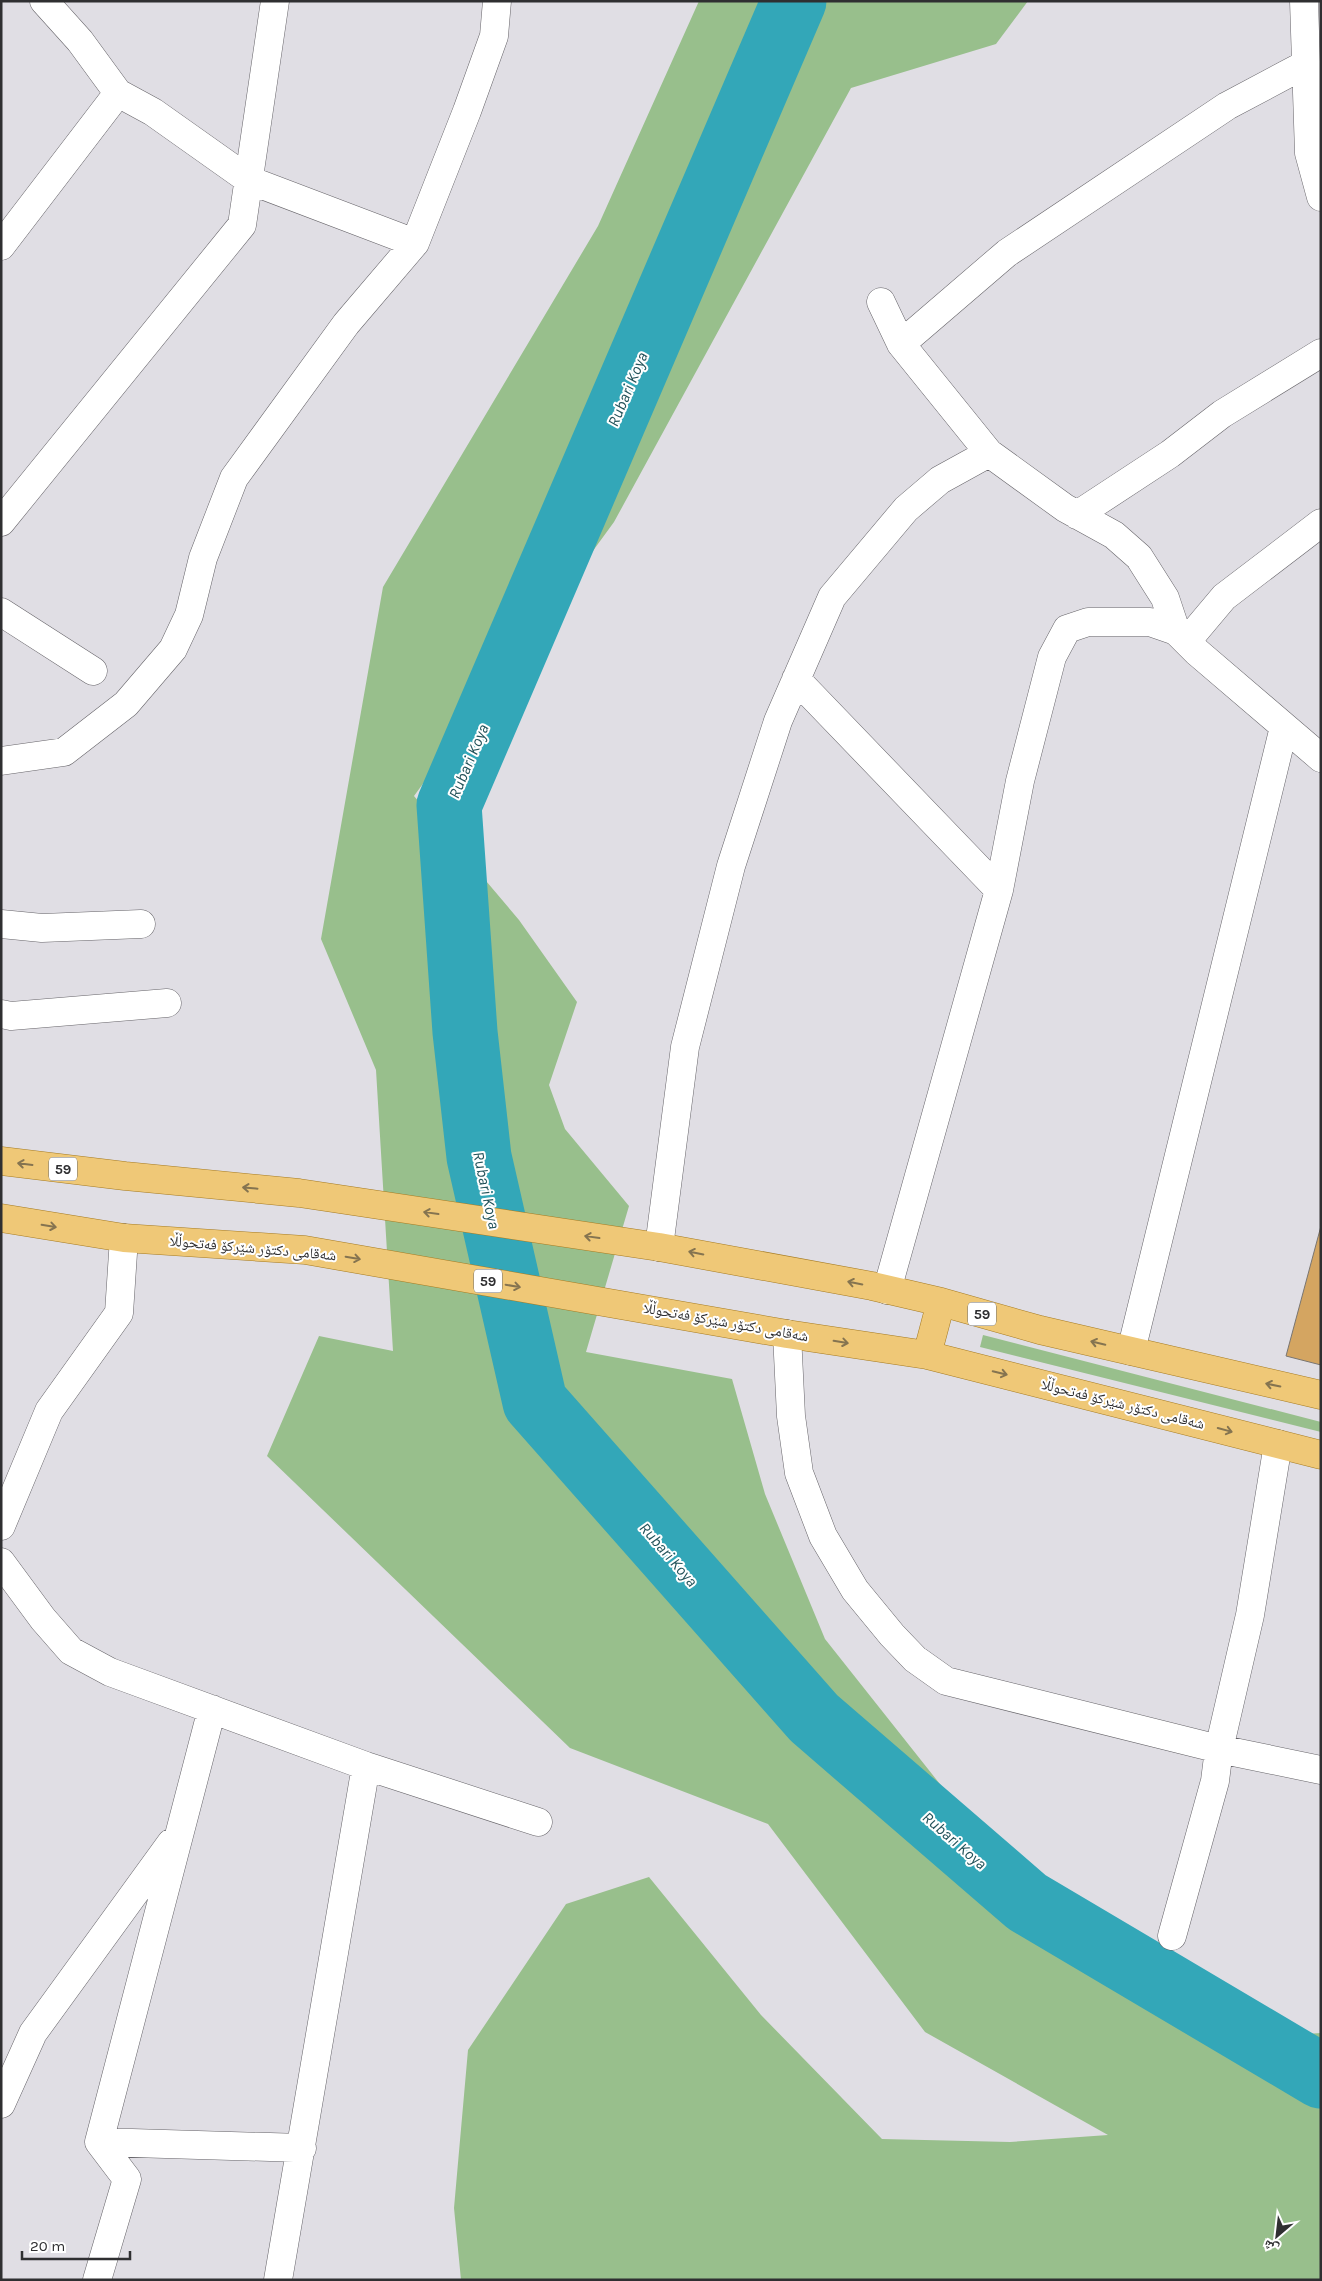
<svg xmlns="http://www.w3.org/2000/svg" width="1322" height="2281" viewBox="0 0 1322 2281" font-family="Karla,'Noto Naskh Arabic',sans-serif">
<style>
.green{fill:#98bf8c}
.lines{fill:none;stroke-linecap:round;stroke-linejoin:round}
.river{stroke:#33a7b8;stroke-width:65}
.building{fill:#d4a561;stroke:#797571}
.minor-casing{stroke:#666469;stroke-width:29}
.major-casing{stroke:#a57b23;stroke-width:29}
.minor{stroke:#fff;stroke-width:28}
.major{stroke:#efc877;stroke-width:28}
.oneway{stroke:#857450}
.labels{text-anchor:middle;stroke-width:4;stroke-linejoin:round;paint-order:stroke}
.shield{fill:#fff;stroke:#6d6d6f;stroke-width:1}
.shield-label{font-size:14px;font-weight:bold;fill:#2f2f31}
.street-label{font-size:15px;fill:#2f2f31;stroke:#fff}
.water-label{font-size:16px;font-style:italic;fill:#23535a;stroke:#fff}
</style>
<rect width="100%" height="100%" fill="#e0dee4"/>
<path class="green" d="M699,1H1028L996,44L851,88L614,522L414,796L519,920L577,1002L549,1085L565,1129L629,1206L586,1352L732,1379L765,1494L825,1639L1012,1875L1290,2035L1321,2033V2280H461L454,2208L468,2050L566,1904L649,1877L761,2015L882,2139L1010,2142L1108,2135L925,2032L768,1824L570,1748L267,1456L319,1336L393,1351L376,1070L321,939L383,587L598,226Z
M983,1335L1321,1422V1432L980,1347Z"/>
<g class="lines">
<path class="river" d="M794,1L449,805L465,1032L479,1157L535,1402L814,1718L1027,1902L1321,2076"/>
</g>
<path class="building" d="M1321,1226V1365L1286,1356Z"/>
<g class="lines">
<g class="minor-casing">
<path id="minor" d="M44,1L80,41L118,93L153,112L249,180L415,243
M1304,1L1309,153L1321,197
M1,246L118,93
M881,302L901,344L989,453L1065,508L1114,535L1139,557L1165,598L1176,631
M901,344L1007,253L1227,106L1306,64
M1077,515L1170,454L1222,414L1321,353
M1,522L242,225L275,1
M1,612L93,671
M1187,641L1224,597L1321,523
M796,679L999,890
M1,761L64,752L126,704L173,649L189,615L203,558L234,478L346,324L415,243L467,111L494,36L497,1
M1,924L42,928L141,924
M1,1014L11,1016L167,1003
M659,1247L685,1047L731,866L778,721L832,597L906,509L940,480L989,453
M887,1290L999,890L1020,781L1052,657L1067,629L1088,622H1150L1176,631L1197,652L1321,758
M787,1334L791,1416L799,1473L823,1536L855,1590L892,1635L915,1659L946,1681L1219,1749L1321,1770
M1131,1351L1284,727
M1,1526L49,1411L119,1313L124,1238
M1,1562L43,1619L71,1651L110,1672L366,1766L538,1822
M1172,1936L1215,1781L1219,1749L1250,1615L1278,1444
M1,2104L33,2033L171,1843
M99,2142L302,2148
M97,2280L127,2179L99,2142L212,1709
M278,2280L366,1766"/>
</g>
<g class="major-casing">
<path id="major" d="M1,1161L125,1176L299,1193L659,1247L872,1286L941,1302L1040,1330L1321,1395
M1,1218L124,1238L305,1250L787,1334L927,1355L1321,1455
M927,1355L941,1302"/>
</g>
<use href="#minor" class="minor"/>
<use href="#major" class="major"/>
</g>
<defs><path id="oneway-shaft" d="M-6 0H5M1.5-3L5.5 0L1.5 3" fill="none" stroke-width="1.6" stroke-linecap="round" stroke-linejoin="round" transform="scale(1.25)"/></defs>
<g class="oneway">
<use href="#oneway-shaft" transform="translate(25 1164) rotate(-173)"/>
<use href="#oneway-shaft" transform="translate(250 1188) rotate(-175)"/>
<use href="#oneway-shaft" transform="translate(431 1213) rotate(-172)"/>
<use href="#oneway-shaft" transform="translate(49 1226) rotate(9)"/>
<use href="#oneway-shaft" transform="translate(592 1237) rotate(-172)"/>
<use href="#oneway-shaft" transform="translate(696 1253) rotate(-169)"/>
<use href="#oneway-shaft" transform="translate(353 1258) rotate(10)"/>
<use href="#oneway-shaft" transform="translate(855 1283) rotate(-169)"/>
<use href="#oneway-shaft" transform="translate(513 1286) rotate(10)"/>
<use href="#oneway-shaft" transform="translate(841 1342) rotate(9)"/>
<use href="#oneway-shaft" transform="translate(1098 1343) rotate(-167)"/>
<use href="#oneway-shaft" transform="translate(1000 1373) rotate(14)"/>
<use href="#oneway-shaft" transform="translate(1273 1385) rotate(-168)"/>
<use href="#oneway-shaft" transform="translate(1225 1430) rotate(15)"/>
</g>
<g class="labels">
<g class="shield">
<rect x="49" y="1157.5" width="28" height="23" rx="4"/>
<rect x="474" y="1269.5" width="28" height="23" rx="4"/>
<rect x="968" y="1302.5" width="28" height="23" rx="4"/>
</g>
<g class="shield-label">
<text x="63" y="1174">59</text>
<text x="488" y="1286">59</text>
<text x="982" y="1319">59</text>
</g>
<g class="street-label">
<text transform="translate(253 1248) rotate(5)" y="5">شەقامی دکتۆر شێرکۆ فەتحوڵڵا</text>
<text transform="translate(726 1322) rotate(10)" y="5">شەقامی دکتۆر شێرکۆ فەتحوڵڵا</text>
<text transform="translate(1123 1404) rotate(14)" y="5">شەقامی دکتۆر شێرکۆ فەتحوڵڵا</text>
</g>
<g class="water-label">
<text transform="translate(627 389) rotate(-67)" y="6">Rubari Koya</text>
<text transform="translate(468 761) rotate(-67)" y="6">Rubari Koya</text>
<text transform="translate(487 1190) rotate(78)" y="6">Rubari Koya</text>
<text transform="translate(669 1554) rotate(49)" y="6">Rubari Koya</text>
<text transform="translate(955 1840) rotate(41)" y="6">Rubari Koya</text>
</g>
</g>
<rect width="1322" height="2281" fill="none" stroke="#2f2f31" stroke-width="5"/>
<g transform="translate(1277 2236) rotate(208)" stroke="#ffffff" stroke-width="4" paint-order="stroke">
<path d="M0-4L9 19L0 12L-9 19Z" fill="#2f2f31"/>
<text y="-8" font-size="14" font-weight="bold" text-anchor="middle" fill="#2f2f31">ش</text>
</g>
<path d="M22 2251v8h108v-8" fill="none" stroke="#2f2f31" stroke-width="2.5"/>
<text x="30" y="2251" font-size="15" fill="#2f2f31" stroke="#ffffff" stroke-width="4" paint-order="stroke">20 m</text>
</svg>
